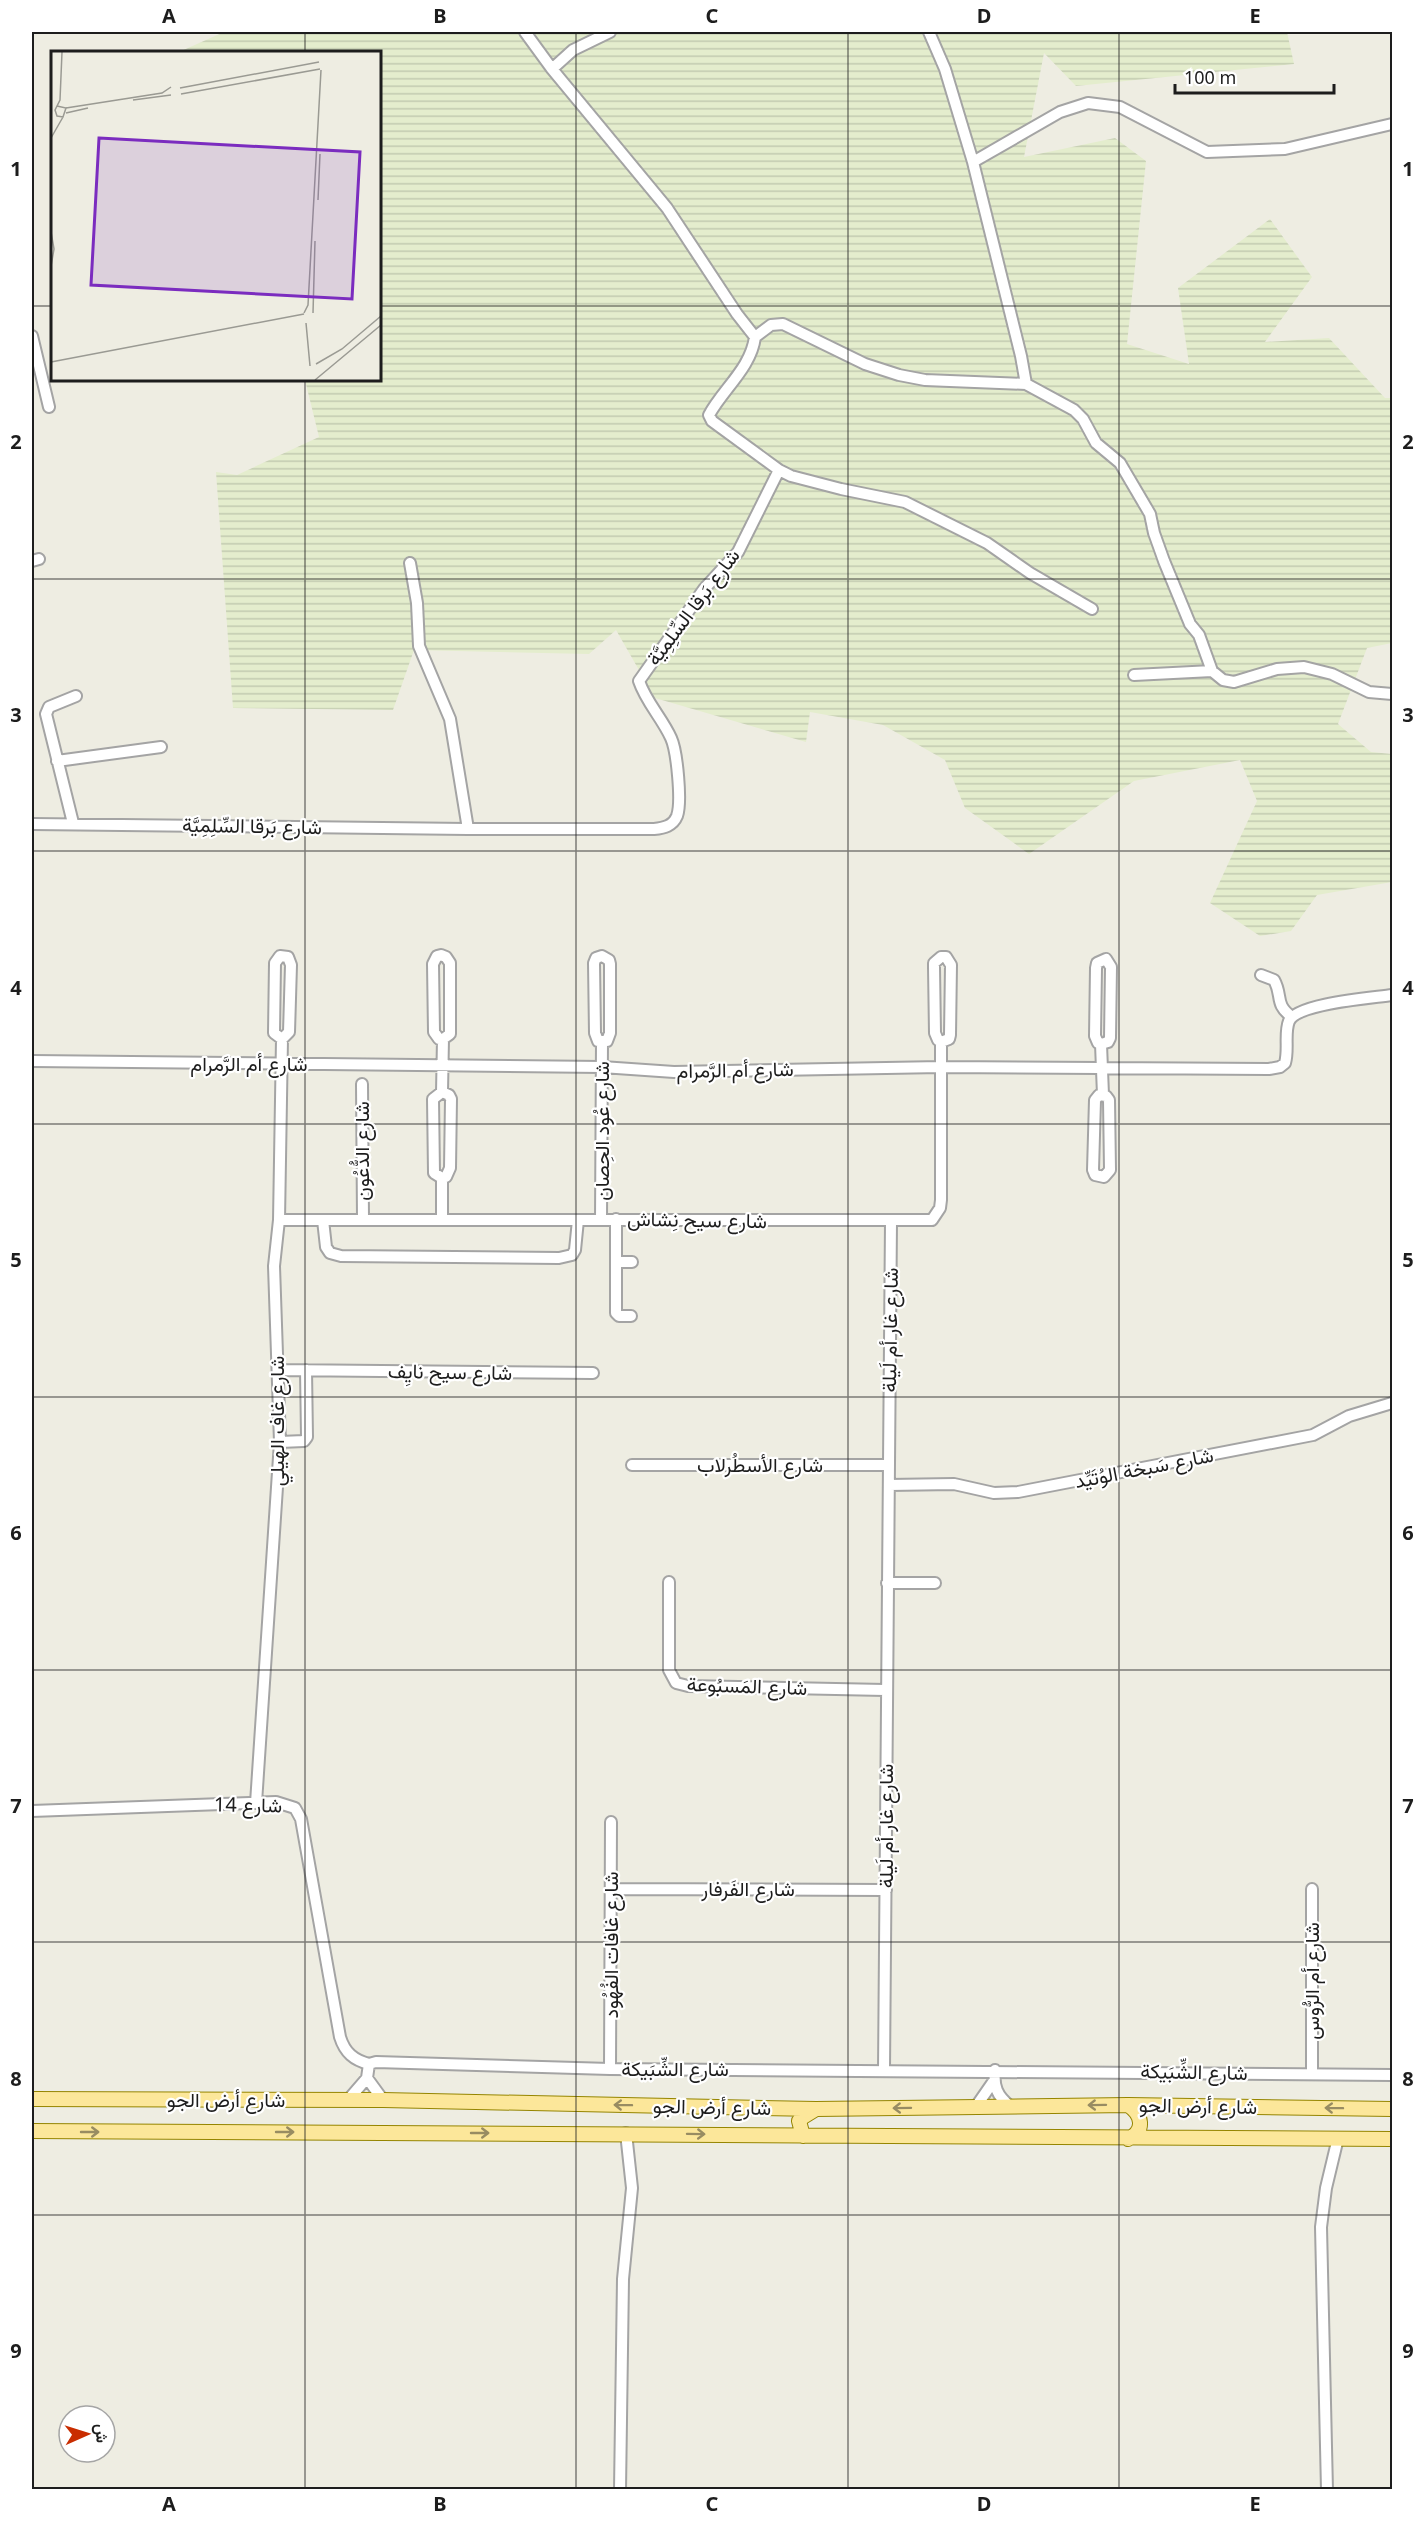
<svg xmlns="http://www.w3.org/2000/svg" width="1424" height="2521" viewBox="0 0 1424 2521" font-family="'Noto Sans',Vazirmatn,sans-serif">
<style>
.farmland{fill:url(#farmland-rules)}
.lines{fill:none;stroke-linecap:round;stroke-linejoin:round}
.minor-casing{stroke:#a4a4a4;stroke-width:14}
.major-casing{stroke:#958500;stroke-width:16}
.minor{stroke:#fff;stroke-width:10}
.major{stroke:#fce79a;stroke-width:14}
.oneway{stroke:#988c62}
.grid{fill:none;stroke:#1d1d1d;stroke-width:1.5;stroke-opacity:0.55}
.labels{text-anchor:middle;stroke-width:4.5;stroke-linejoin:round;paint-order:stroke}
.street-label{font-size:20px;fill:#1d1d1d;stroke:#fff}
.inset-road{fill:none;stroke:#9a9a93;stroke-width:1.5}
.view{fill:#7b2cbf;fill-opacity:0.15;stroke:#7b2cbf;stroke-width:3}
.inset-edge{fill:none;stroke:#1d1d1d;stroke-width:3}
.neatline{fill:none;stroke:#1d1d1d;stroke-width:2}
.grid-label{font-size:20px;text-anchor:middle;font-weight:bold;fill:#1d1d1d}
</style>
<defs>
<pattern id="farmland-rules" width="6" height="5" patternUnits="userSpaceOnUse" patternTransform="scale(1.5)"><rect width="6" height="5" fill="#e4edcd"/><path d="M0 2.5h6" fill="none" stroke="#c3cbb0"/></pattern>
</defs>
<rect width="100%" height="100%" fill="#eeede2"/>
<path class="farmland" d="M224,32H1287L1294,64L1076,86L1044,53L1024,157L1115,138L1146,161L1127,344L1189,364L1178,288L1270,219L1312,277L1265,342L1329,338L1385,398H1392V643L1367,648L1338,724L1371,752L1392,754V882L1317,895L1291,931L1260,936L1210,903L1257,801L1240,760L1134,781L1029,854L965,808L945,760L883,725L810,712L806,742L655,698L616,630L589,654L414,650L393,710L233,708L216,472L237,475L319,437L305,380H380V52H179Z"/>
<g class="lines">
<g class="minor-casing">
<path id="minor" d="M525,32L552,69L667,208L737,314L755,337
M929,32L945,69L973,162L1021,356L1026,384L1074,410L1083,419L1096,443L1120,463L1150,514L1154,533L1164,561L1190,624L1199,635L1212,671
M552,69L573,50L610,32
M973,162L1060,112L1088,103L1120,107L1207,152L1285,149L1392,124
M32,336L49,407
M1026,384L925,380L899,375L865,364L783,324L771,325L755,337C751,368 723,389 709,415L712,421L779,470L791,476L841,489L905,502L987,543L1030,573L1092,609
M32,561L39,559
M410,563L417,603L419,646L450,719L468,829
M1134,675L1212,671L1223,680L1234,682L1277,669L1304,667L1332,674L1369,692L1392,694
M57,761L161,747
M73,823L46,714L49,707L76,696
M32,824L468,829H654C664,828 673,826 677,816C682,802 677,751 671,738C662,718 646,702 639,681L704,589L738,552L779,470
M441,955L446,957L450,963V1034L443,1039H439L434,1032L433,964L437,956Z
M280,956L288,957L291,965L289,1032L282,1039L274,1033L275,963Z
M602,956L609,960L610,964V1033L607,1041H598L595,1033L594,963L596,958Z
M941,957H946L951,965L950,1035L949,1039L941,1042L938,1040L935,1033L934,967V963Z
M1106,959L1111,967L1110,1038L1108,1042L1101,1044L1098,1043L1095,1036L1096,968L1097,963Z
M1261,975L1274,980C1283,996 1274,1004 1292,1017
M1101,1044L1103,1095
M32,1061L602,1067L674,1072L941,1067L1269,1069L1280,1067L1285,1063C1289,1050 1284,1033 1289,1021C1298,1003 1372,998 1392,995
M362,1084L363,1219
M442,1092L449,1095L451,1099L450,1168L446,1177L442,1178L434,1173L433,1099Z
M442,1092L443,1039
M1099,1095L1106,1096L1109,1100L1110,1170L1104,1177L1095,1175L1093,1170L1095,1100Z
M442,1178V1219
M616,1219V1313L619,1316H631
M279,1220H932L940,1208L941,1200V1042
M323,1220L326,1247L330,1253L341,1256L559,1258L572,1255L575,1250L578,1220
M601,1220L602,1042
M616,1262H632
M279,1370L593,1373
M280,1442L304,1441L307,1437L306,1370
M632,1465H888
M889,1485L954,1484L994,1493L1018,1492L1313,1435L1349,1416L1392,1403
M669,1582V1670L676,1683L688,1686L885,1690
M887,1583H935
M256,1803L280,1442L274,1266L279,1220L282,1039
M32,1811L276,1802L295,1808L301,1819L340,2037C345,2053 354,2060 369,2064
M611,1889L886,1890
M610,2069L611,1822
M884,2070L891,1222
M995,2070C993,2086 997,2096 1010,2106
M1312,2074V1889
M367,2078L383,2100
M348,2100L367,2078L369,2064L376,2062L610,2069L1392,2075
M975,2108L993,2082
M620,2490L623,2279L632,2188L626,2133
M1327,2490L1321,2227L1326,2188L1338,2138"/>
</g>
<g class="major-casing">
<path id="major" d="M32,2099L383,2100L816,2109L1128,2105L1392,2109
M1128,2105C1142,2114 1146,2131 1128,2139
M32,2131L1392,2139
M803,2136L799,2121L803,2117L816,2109"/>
</g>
<use href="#minor" class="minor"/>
<use href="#major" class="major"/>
</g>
<defs><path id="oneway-shaft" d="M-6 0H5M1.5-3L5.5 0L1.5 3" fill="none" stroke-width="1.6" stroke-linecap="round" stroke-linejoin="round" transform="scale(1.5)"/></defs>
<g class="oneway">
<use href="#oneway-shaft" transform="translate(623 2105) rotate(-179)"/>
<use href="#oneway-shaft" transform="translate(1097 2105) rotate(179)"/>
<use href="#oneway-shaft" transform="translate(902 2108) rotate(179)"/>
<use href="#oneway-shaft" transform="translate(1334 2108) rotate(-179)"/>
<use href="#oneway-shaft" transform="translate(90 2132)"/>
<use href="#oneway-shaft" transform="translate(285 2132)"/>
<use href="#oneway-shaft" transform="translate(480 2133)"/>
<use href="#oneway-shaft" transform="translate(696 2134) rotate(1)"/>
</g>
<path class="grid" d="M305,32V52M576,32V2490M848,32V2490M1119,32V2490M32,306H52M380,306H1392M305,380V2490M32,579H1392M32,851H1392M32,1124H1392M32,1397H1392M32,1670H1392M32,1942H1392M32,2215H1392"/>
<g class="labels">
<g class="street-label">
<text transform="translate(693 607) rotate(-53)" y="7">شارع بَرقا السِّلِمِيَّة</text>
<text transform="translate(252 826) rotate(1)" y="7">شارع بَرقا السِّلِمِيَّة</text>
<text x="249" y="1071">شارع أم الرَّمرام</text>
<text transform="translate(735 1070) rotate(-1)" y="7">شارع أم الرَّمرام</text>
<text transform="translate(602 1131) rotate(-90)" y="7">شارع عُود الحِصان</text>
<text transform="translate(362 1151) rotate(-90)" y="7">شارع الدُّعُون</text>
<text transform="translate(697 1220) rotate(1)" y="7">شارع سيح نِشاش</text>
<text transform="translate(890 1330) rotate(-89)" y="7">شارع غار أم لَيلة</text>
<text transform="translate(450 1372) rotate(1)" y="7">شارع سيح نايِف</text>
<text transform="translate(277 1421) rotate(-90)" y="7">شارع غاف الهيلي</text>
<text x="760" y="1472">شارع الأسطُرلاب</text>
<text transform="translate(1144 1468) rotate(-11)" y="7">شارع سَبخة الوُتَيِّد</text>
<text transform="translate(747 1686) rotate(2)" y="7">شارع المَسبُوعة</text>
<text transform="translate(248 1805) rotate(1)" y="7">شارع 14</text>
<text transform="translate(886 1826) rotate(-90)" y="7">شارع غار أم لَيلة</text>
<text x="748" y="1896">شارع الفَرفار</text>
<text transform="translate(611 1945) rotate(-90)" y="7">شارع غافات الفُهُود</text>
<text transform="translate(1312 1981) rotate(-90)" y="7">شارع أم الرُّوس</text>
<text x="675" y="2076">شارع الشِّبَيكة</text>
<text transform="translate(1194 2072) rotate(1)" y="7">شارع الشِّبَيكة</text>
<text x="226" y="2107">شارع أرض الجو</text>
<text transform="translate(1198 2106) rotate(1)" y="7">شارع أرض الجو</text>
<text transform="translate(712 2107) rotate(1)" y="7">شارع أرض الجو</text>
</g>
</g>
<g transform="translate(51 51)">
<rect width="330" height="330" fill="#eeede2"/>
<path class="inset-road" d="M129,37L268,11M130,43L269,18M82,49L120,44M6,55L15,57L12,66L6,65L4,59L9,49L11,1M15,57L111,42L120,36M15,62L37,57M0,87L12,66M267,149L269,103M0,181L3,198L0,215M253,262L257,254L270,19M262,262L264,190M255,272L259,315M0,311L253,263M265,313L291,298L330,265M264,329L330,274"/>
<path class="view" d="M48,87L309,101L301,248L40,234Z"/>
<rect width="330" height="330" class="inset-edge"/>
</g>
<rect width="1424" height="2521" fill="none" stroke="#ffffff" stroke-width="66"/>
<g transform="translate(87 2434) rotate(87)"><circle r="28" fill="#ffffff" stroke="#a5a5a5" stroke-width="1.5"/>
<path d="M0-4.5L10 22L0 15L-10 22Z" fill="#c92d00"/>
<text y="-9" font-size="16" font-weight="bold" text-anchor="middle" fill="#1d1d1d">ش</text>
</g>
<path d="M1175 84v9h159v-9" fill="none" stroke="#1d1d1d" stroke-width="3"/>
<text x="1184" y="84" font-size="18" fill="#1d1d1d" stroke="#ffffff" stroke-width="4.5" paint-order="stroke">100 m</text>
<rect x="33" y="33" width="1358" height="2455" class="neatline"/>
<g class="grid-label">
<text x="169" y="23">A</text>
<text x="440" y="23">B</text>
<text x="712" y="23">C</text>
<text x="984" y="23">D</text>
<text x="1255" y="23">E</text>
<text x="16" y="176">1</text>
<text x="1408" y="176">1</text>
<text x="16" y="449">2</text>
<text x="1408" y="449">2</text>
<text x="16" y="722">3</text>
<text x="1408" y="722">3</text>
<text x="16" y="995">4</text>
<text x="1408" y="995">4</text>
<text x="16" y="1267">5</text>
<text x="1408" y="1267">5</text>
<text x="16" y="1540">6</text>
<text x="1408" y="1540">6</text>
<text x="16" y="1813">7</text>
<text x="1408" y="1813">7</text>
<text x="16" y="2086">8</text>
<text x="1408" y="2086">8</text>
<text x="16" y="2358">9</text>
<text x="1408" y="2358">9</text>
<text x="169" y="2511">A</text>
<text x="440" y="2511">B</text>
<text x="712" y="2511">C</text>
<text x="984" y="2511">D</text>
<text x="1255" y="2511">E</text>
</g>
</svg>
